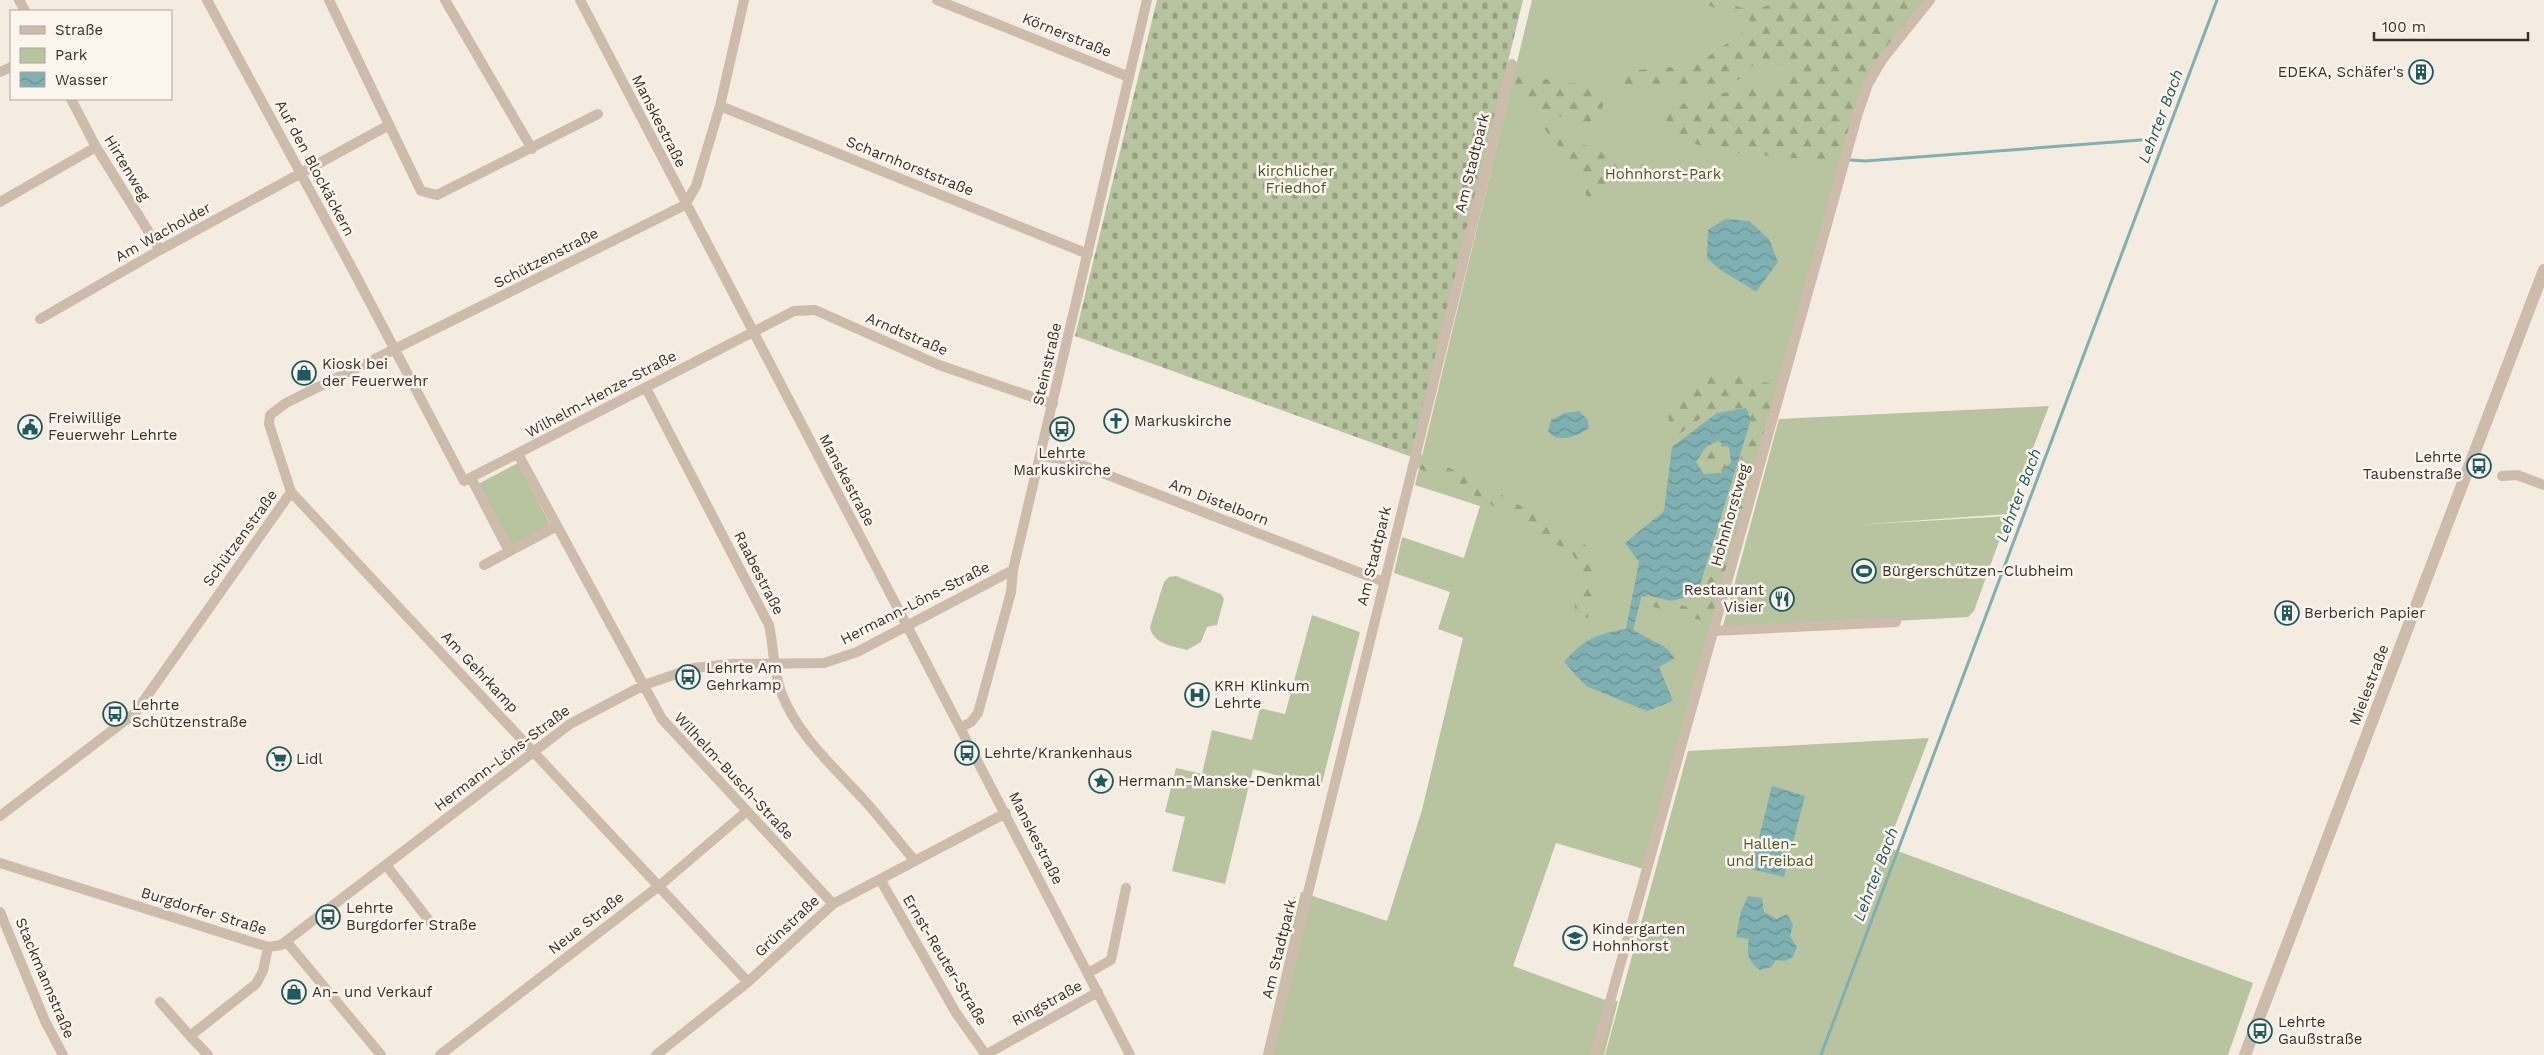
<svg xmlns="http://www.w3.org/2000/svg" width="2544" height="1055" viewBox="0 0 2544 1055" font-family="'Work Sans',sans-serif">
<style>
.green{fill:#b8c4a0}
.forest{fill:url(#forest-firs)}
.cemetery{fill:url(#cemetery-stones)}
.water{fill:url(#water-waves);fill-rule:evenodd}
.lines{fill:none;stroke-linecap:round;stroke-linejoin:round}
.stream{stroke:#7fb0b2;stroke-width:3}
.minor{stroke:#cdbbac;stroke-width:10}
.tertiary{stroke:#cdbbac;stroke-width:12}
.labels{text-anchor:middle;stroke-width:5;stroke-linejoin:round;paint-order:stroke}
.street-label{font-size:15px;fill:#3b302b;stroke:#fbf5ee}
.poi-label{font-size:15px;fill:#3b302b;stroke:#fbf5ee;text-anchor:start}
.park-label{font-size:15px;fill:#4a5a2e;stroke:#fbf5ee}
.water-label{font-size:16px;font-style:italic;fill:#1f5a5e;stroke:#fbf5ee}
</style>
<defs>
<pattern id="forest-firs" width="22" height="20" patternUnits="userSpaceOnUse" patternTransform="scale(1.25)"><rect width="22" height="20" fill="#b8c4a0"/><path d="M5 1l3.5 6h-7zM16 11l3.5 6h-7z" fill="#97a083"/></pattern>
<pattern id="cemetery-stones" width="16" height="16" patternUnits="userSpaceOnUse" patternTransform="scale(1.25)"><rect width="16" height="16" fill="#b8c4a0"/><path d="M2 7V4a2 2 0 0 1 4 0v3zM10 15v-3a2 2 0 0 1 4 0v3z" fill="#97a083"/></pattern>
<pattern id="water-waves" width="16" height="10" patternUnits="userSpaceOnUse" patternTransform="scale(1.25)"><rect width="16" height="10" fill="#7fb0b2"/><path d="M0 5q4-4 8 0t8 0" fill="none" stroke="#699091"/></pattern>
</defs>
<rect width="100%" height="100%" fill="#f4ebe1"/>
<path class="green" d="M1532,0H1927L1869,73L1647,870L1556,843L1513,966L1608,1001H1618L1604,1055H1263L1301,892L1387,921L1422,810L1463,638L1438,629L1450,592L1394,573L1402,537L1464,558L1480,506L1415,485Z
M2049,406L2008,514L1855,525L2008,516L1974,611L1968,617L1727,630L1723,626L1779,419Z
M518,463L551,526L512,546L478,484Z
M1176,576L1221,594L1224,599L1217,625L1207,627L1201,642L1187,650C1172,646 1153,644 1150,627L1164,582L1169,577Z
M1312,615L1360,632L1321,787L1253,769L1225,884L1172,871L1185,817L1165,812L1176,768L1202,774L1212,730L1252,740L1260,708L1285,714Z
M1929,738L1887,847L2253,983L2228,1055H1605L1688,751Z"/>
<path class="forest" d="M1694,0H1720L1750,11L1785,0H1924L1882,53L1839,162L1727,152L1670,138L1663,123L1665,110C1705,95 1745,87 1787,83L1785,65H1753L1741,79L1689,89L1607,85L1626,71L1696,65L1756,23Z
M1518,75L1605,88L1602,112L1584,126L1555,114L1534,112L1512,93Z
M1538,121L1562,129L1582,144L1608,155L1645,164L1598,204L1589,205L1580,173Z
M1706,373L1733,375L1781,386L1714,624L1640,603L1642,593L1700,611L1751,419L1746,408L1712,410L1678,435L1670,430L1667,402L1688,384Z
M1718,441L1729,448L1731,462L1721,474H1704L1696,462L1706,447Z
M1420,454L1487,486L1584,543L1597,564L1591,613L1587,618L1582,617L1575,610C1573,591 1587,569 1572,554L1480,498L1416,467Z"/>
<path class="cemetery" d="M1157,0H1523L1412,457L1075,336Z"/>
<path class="water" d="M1725,219L1749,221L1769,239L1778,262L1756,292C1740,280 1721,273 1707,258L1708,230Z
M1746,408L1751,419L1697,595L1671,601L1642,594L1633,630L1665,647L1675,658L1659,667L1673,701L1647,711L1586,686L1564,662C1584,639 1596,634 1626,629L1639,562L1625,543L1664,511L1672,447L1717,413ZM1718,441L1729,448L1731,462L1721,473L1704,474L1696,462L1706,447Z
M1579,411L1588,420L1589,428C1577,436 1558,445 1548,431L1551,420L1565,413Z
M1772,786L1805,796L1784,877L1751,869Z
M1748,896L1762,898L1764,912L1777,919L1787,914L1793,925L1790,936L1797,947L1793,957L1785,961L1776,960L1771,967L1760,970C1747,961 1747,954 1749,939L1736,937L1741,911Z"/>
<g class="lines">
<path class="stream" d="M1851,160L1865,161L2154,139
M1821,1055L2217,0"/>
<path class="minor" d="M19,0L25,11
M207,0L354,272L464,481L794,311L815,310L939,365L1053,404
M329,0L421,191L437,195L598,114
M445,0L532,149
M580,0C762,353 949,702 1130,1055
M937,0L1129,77
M0,72L11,67
M71,99L96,147L160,250
M720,106L1088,254
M0,202L96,147
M40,319L160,250L389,125
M646,388L769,625C774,648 773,670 781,692C798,736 833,766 864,800C882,820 898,841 915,861
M518,454L662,719L833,904
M1041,456L1069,460L1384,582
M2502,476L2517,475L2544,485
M471,478L509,551
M291,492L748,982
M484,565L557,526
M1714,631L1896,622
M962,727L971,722L978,713L1011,592L1013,570L1147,0
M0,816L135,713L291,492L269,424L270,415L286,403L685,205L696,186L720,106L744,0
M0,863L268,947L281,945L570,724L644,685L694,668L730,664L824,663L857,652L1013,570
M386,865L431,923
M880,879L956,1013L986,1055
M0,912L45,1021L63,1055
M286,941L381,1055
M1088,973L1111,960L1126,888
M160,1002L190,1036
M208,1055L190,1036L256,984L263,971L268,947
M440,1055L659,886L747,811
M656,1055L748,982L833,904L1006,813
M985,1055L1098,992
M1268,1055L1512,64
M1595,1055L1858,113L1868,84L1882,60L1930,0"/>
<path class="tertiary" d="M2245,1055L2544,270"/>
</g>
<defs>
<g id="building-ring" transform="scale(1.25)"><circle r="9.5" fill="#fbf5ee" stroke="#1f5a5e" stroke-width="1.5"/><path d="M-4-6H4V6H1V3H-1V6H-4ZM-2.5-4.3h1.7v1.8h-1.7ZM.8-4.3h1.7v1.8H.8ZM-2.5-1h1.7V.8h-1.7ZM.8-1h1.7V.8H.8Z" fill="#1f5a5e"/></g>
<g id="shop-ring" transform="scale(1.25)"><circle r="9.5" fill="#fbf5ee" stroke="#1f5a5e" stroke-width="1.5"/><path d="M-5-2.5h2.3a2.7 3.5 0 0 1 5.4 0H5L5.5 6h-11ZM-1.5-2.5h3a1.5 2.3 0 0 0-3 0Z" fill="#1f5a5e"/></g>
<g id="church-ring" transform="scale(1.25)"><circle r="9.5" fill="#fbf5ee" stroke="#1f5a5e" stroke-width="1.5"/><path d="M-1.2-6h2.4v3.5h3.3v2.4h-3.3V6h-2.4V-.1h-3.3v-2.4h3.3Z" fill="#1f5a5e"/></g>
<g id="civic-ring" transform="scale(1.25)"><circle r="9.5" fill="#fbf5ee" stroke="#1f5a5e" stroke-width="1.5"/><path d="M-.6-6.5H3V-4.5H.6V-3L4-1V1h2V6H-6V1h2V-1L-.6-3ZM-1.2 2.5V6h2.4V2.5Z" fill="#1f5a5e"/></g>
<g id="bus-ring" transform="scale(1.25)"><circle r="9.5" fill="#fbf5ee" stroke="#1f5a5e" stroke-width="1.5"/><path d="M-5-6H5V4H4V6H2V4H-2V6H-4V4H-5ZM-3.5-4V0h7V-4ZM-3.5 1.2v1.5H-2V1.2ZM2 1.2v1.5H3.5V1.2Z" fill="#1f5a5e"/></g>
<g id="stadium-ring" transform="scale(1.25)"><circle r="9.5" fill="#fbf5ee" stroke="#1f5a5e" stroke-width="1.5"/><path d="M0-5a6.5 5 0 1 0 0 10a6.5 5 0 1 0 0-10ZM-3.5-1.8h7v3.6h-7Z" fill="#1f5a5e"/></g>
<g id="restaurant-ring" transform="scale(1.25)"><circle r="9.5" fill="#fbf5ee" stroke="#1f5a5e" stroke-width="1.5"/><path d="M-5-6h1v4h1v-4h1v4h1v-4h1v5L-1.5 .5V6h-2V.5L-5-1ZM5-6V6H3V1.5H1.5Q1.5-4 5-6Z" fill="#1f5a5e"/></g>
<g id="hospital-ring" transform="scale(1.25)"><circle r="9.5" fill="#fbf5ee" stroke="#1f5a5e" stroke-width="1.5"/><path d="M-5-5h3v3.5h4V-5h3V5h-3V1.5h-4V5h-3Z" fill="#1f5a5e"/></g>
<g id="supermarket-ring" transform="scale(1.25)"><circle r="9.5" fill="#fbf5ee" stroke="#1f5a5e" stroke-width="1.5"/><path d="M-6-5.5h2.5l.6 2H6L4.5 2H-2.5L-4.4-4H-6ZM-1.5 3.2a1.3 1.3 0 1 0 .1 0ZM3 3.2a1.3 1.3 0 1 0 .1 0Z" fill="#1f5a5e"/></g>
<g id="sight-ring" transform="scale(1.25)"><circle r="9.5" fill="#fbf5ee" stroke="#1f5a5e" stroke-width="1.5"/><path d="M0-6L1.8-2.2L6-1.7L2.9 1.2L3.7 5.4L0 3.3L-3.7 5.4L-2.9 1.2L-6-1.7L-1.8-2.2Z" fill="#1f5a5e"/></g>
<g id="school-ring" transform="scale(1.25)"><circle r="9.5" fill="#fbf5ee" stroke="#1f5a5e" stroke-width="1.5"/><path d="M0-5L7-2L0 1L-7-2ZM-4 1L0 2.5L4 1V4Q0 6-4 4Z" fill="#1f5a5e"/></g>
</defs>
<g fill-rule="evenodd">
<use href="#building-ring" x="2421" y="72"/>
<use href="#shop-ring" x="304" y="373"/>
<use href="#church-ring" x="1116" y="421"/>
<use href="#civic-ring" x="30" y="427"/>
<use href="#bus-ring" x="1062" y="429"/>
<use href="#bus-ring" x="2479" y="466"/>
<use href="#stadium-ring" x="1864" y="571"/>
<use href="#restaurant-ring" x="1782" y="599"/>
<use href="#building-ring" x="2287" y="613"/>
<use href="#bus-ring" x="688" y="677"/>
<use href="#hospital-ring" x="1197" y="695"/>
<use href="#bus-ring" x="115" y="714"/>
<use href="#bus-ring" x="967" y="753"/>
<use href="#supermarket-ring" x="279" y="759"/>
<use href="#sight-ring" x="1101" y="781"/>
<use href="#bus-ring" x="328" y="917"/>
<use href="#school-ring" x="1575" y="938"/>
<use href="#shop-ring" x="294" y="992"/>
<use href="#bus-ring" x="2260" y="1031"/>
</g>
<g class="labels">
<g class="street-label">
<text transform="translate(1067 35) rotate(22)" y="5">Körnerstraße</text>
<text transform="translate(659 121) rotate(63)" y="5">Manskestraße</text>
<text transform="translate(1472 163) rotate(-76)" y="5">Am Stadtpark</text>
<text transform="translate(910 166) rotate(22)" y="5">Scharnhorststraße</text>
<text transform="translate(127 168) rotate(59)" y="5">Hirtenweg</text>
<text transform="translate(315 168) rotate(62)" y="5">Auf den Blockäckern</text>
<text transform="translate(163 232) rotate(-29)" y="5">Am Wacholder</text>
<text transform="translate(546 258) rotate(-27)" y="5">Schützenstraße</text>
<text transform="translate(907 334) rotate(23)" y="5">Arndtstraße</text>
<text transform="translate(1047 364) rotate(-77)" y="5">Steinstraße</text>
<text transform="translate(601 394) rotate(-28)" y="5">Wilhelm-Henze-Straße</text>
<text transform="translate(847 480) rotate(62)" y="5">Manskestraße</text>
<text transform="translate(1219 502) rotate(21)" y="5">Am Distelborn</text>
<text transform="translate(1730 515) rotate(-74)" y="5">Hohnhorstweg</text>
<text transform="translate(240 538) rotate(-54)" y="5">Schützenstraße</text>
<text transform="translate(1374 556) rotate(-76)" y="5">Am Stadtpark</text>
<text transform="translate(759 573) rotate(63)" y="5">Raabestraße</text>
<text transform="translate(915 603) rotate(-27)" y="5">Hermann-Löns-Straße</text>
<text transform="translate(480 672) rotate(47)" y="5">Am Gehrkamp</text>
<text transform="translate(2369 685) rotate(-69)" y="5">Mielestraße</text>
<text transform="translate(502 758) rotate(-37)" y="5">Hermann-Löns-Straße</text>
<text transform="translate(734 776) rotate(47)" y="5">Wilhelm-Busch-Straße</text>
<text transform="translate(1036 838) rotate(63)" y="5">Manskestraße</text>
<text transform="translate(204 911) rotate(17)" y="5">Burgdorfer Straße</text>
<text transform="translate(586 923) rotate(-38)" y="5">Neue Straße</text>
<text transform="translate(787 926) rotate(-43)" y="5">Grünstraße</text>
<text transform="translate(1279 949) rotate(-76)" y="5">Am Stadtpark</text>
<text transform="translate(945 960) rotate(59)" y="5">Ernst-Reuter-Straße</text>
<text transform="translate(45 978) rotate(67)" y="5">Stackmannstraße</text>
<text transform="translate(1047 1003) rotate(-29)" y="5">Ringstraße</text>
</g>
<g class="poi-label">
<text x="2404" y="77" text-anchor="end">EDEKA, Schäfer's</text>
<text x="322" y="369">Kiosk bei<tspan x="322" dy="17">der Feuerwehr</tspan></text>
<text x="48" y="423">Freiwillige<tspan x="48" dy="17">Feuerwehr Lehrte</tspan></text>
<text x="1134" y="426">Markuskirche</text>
<text x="1062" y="458" text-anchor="middle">Lehrte<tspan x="1062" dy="17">Markuskirche</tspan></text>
<text x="2462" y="462" text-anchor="end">Lehrte<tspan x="2462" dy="17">Taubenstraße</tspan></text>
<text x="1882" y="576">Bürgerschützen-Clubheim</text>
<text x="1764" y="595" text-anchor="end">Restaurant<tspan x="1764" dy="17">Visier</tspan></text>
<text x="2304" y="618">Berberich Papier</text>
<text x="706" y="673">Lehrte Am<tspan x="706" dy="17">Gehrkamp</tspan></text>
<text x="1214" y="691">KRH Klinkum<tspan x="1214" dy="17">Lehrte</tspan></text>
<text x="132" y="710">Lehrte<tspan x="132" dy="17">Schützenstraße</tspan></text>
<text x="984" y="758">Lehrte/Krankenhaus</text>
<text x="296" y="764">Lidl</text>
<text x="1118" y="786">Hermann-Manske-Denkmal</text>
<text x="346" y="913">Lehrte<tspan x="346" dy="17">Burgdorfer Straße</tspan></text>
<text x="1592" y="934">Kindergarten<tspan x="1592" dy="17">Hohnhorst</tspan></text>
<text x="312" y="997">An- und Verkauf</text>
<text x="2278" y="1027">Lehrte<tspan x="2278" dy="17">Gaußstraße</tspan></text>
</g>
<g class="park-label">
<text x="1296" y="176">kirchlicher<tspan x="1296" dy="17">Friedhof</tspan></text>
<text x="1663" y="179">Hohnhorst-Park</text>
<text x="1770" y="849">Hallen-<tspan x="1770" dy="17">und Freibad</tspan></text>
</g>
<g class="water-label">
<text transform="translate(2160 116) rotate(-69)" y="6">Lehrter Bach</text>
<text transform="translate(2018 495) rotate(-69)" y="6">Lehrter Bach</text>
<text transform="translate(1875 874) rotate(-69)" y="6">Lehrter Bach</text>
</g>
</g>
<rect x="10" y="10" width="162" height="90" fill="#fbf5ee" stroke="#aea6a0"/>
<rect x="20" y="26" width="25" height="8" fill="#cdbbac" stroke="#aea6a0"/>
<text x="55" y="35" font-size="15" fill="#3b302b">Straße</text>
<rect x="20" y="48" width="25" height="15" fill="#b8c4a0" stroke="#aea6a0"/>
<text x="55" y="60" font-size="15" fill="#3b302b">Park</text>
<rect x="20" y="72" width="25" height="15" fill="url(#water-waves)" stroke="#aea6a0"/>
<text x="55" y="85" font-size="15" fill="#3b302b">Wasser</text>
<path d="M2374 32v8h154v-8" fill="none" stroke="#3b302b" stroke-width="2.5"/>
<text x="2382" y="32" font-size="15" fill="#3b302b" stroke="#fbf5ee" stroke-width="4" paint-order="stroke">100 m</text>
</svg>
